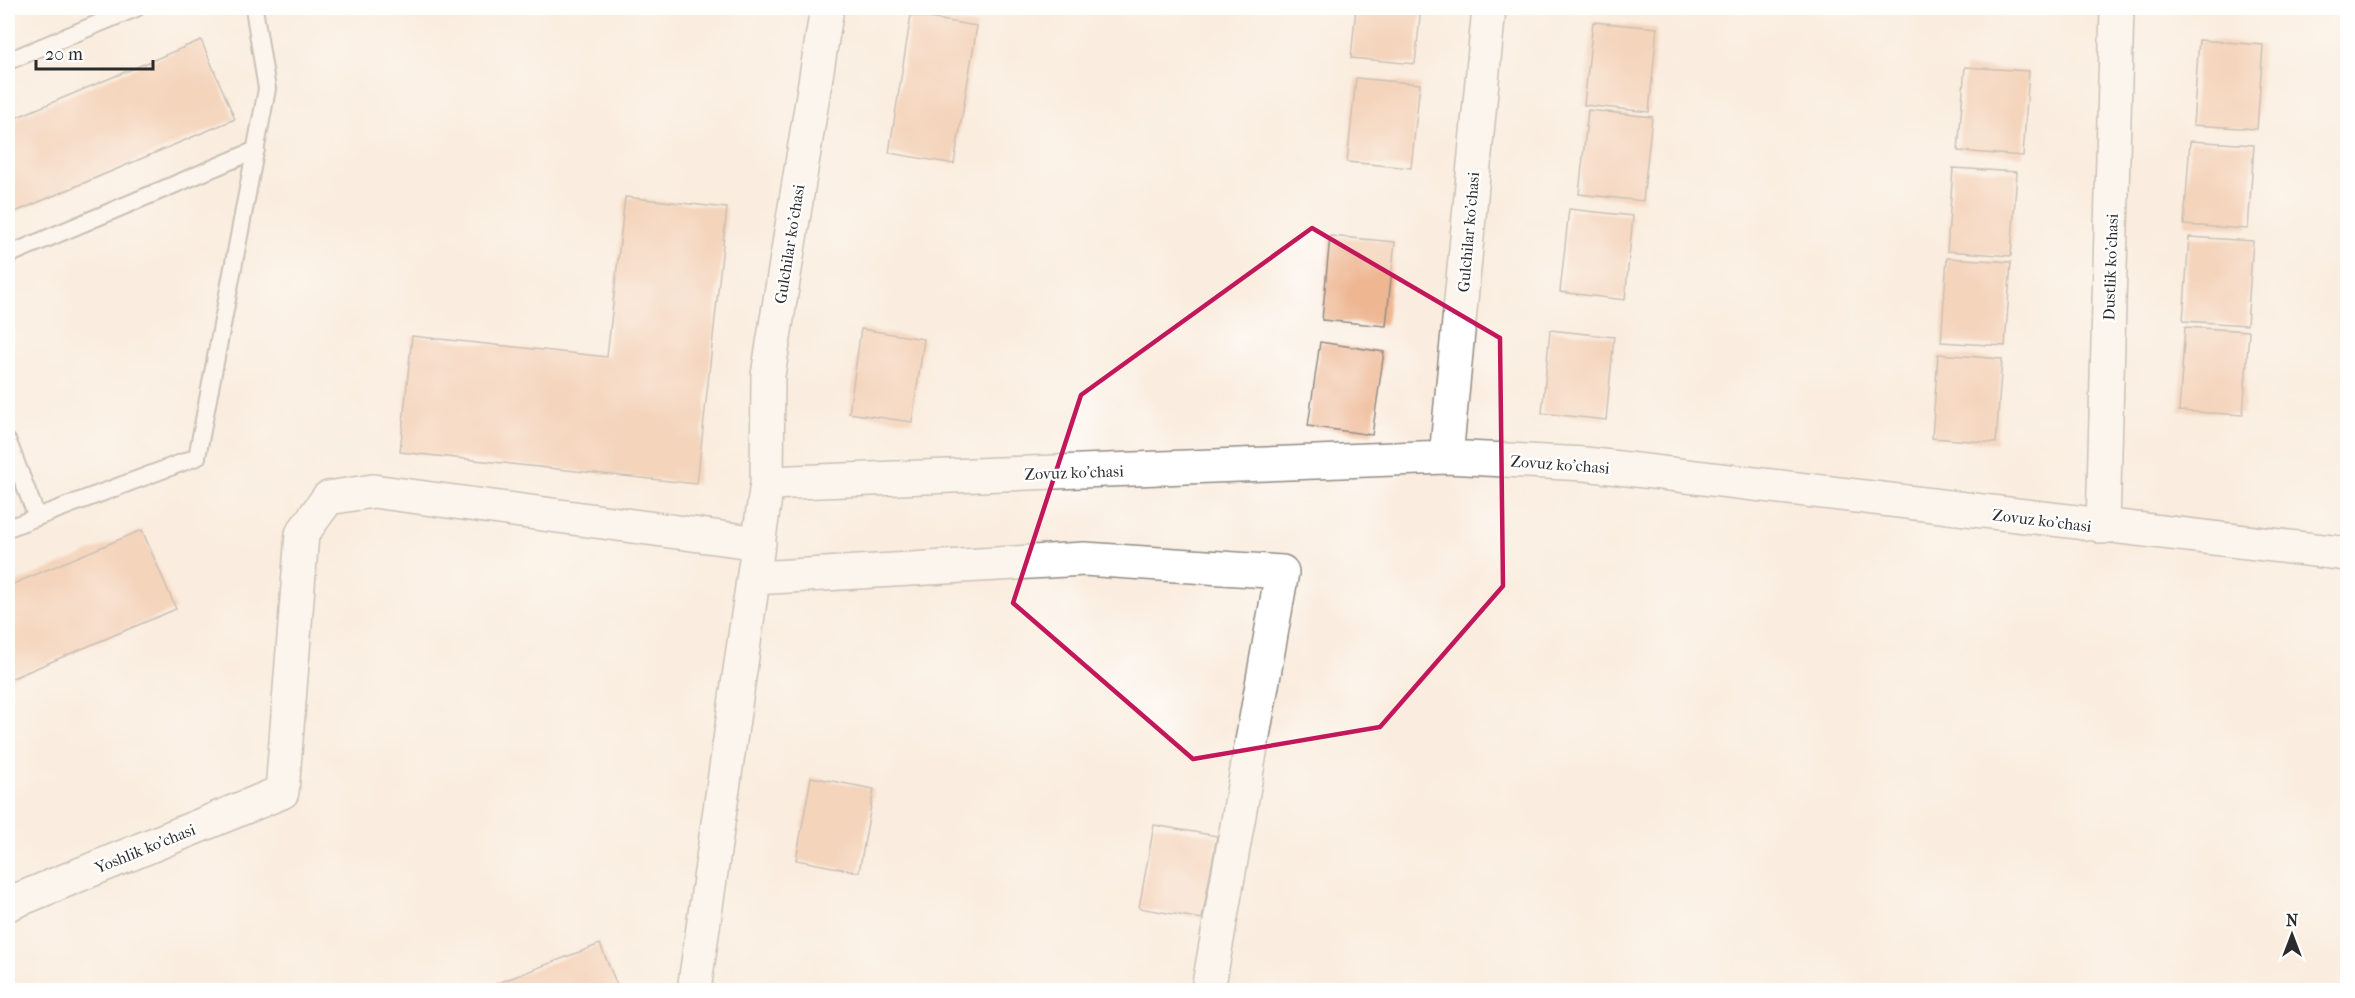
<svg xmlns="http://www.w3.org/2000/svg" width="2355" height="998" viewBox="0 0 2355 998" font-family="'IM FELL French Canon',serif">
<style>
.building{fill:#eeb691}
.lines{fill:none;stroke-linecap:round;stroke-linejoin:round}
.service-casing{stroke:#928c85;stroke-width:20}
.minor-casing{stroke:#928c85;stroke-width:36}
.service{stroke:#fff;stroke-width:16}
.minor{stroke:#fff;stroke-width:33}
.marked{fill:none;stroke:#c2185b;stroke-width:4.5;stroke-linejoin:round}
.labels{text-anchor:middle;stroke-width:4.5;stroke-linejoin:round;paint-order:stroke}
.street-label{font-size:16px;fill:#2b2b2b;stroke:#fff}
</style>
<rect width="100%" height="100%" fill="#fff"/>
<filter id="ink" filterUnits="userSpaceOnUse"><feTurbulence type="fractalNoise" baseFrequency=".0167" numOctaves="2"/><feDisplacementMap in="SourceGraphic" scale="12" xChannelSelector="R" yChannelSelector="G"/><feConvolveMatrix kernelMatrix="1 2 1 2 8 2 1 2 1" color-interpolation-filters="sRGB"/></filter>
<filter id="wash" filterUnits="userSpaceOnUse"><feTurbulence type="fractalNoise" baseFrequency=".008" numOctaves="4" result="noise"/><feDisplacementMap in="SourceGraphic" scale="24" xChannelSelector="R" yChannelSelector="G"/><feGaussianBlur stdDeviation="1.35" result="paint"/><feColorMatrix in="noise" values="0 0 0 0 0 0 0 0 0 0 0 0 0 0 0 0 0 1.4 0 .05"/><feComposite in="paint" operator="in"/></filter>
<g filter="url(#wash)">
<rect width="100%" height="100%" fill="#faeddf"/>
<g id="blocks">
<path class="building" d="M1356,8H1421L1415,64L1351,58Z
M911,15L977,26L954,164L889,153Z
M1593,22L1657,28L1649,112L1584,105Z
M201,40L235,119L8,215V121Z
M2199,40L2263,45L2257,129L2193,125Z
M1965,67L2029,71L2023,156L1958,151Z
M1356,78L1420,84L1411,168L1347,162Z
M1588,110L1652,117L1643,201L1579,194Z
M2190,141L2254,145L2248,229L2184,225Z
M1953,168L2017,172L2011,256L1947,251Z
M625,197L727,208L697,484L400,452L412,336L607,357Z
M1569,209L1633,216L1625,300L1560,292Z
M1330,236L1395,242L1386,326L1322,320Z
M2189,237L2253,241L2247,325L2183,321Z
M1947,258L2011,262L2005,346L1941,342Z
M2185,327L2249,331L2243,415L2179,411Z
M861,329L924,339L912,422L849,413Z
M1550,330L1614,337L1606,420L1542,413Z
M1320,342L1384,352L1372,435L1308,426Z
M1938,354L2002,359L1996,443L1932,438Z
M142,530L176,609L8,680V586Z
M811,777L874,789L859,872L796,860Z
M1154,825L1217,836L1202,919L1139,908Z
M600,944L619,990H480Z"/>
</g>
</g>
<g filter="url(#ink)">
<use href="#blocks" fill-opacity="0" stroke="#928c85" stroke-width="1.5"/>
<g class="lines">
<g class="service-casing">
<path id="service" d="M8,61L136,8
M8,255L256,150
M8,442L37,517
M8,528L197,457L267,89L254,8"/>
</g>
<g class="minor-casing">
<path id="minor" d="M1446,457L1489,8
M767,483L1446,457L1585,464L2348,554
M2103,527L2117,8
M754,578L1084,559L1282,572L1208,990
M8,904L282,792L302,534L328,498L373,491L759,543
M694,990L767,483L768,375L827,8"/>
</g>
<use href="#service" class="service"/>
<use href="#minor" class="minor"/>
</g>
</g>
<path d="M0 0H2355V998H0ZM1312,228L1500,338L1503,586L1380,727L1193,759L1013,603L1081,395Z" fill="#faeddf" fill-opacity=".55" fill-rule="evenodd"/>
<path class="marked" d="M1312,228L1500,338L1503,586L1380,727L1193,759L1013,603L1081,395Z"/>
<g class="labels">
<g class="street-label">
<text transform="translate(1468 232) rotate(-85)" y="6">Gulchilar ko'chasi</text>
<text transform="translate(789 244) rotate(-81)" y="6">Gulchilar ko'chasi</text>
<text transform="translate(2110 267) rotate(-88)" y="6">Dustlik ko'chasi</text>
<text transform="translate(1560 464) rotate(4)" y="6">Zovuz ko'chasi</text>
<text transform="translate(1074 472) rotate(-2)" y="6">Zovuz ko'chasi</text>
<text transform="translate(2042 520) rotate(7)" y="6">Zovuz ko'chasi</text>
<text transform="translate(145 848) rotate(-22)" y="6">Yoshlik ko'chasi</text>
</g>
</g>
<rect width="2355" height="998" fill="none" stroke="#fff" stroke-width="30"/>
<g transform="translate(2292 935)" stroke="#ffffff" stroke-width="4.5" paint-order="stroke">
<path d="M0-4.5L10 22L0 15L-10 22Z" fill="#2b2b2b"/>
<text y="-9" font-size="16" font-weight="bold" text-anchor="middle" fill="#2b2b2b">N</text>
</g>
<path d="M36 60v9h117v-9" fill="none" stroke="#2b2b2b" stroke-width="3"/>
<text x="45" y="60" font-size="18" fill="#2b2b2b" stroke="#ffffff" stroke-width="4.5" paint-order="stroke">20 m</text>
</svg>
